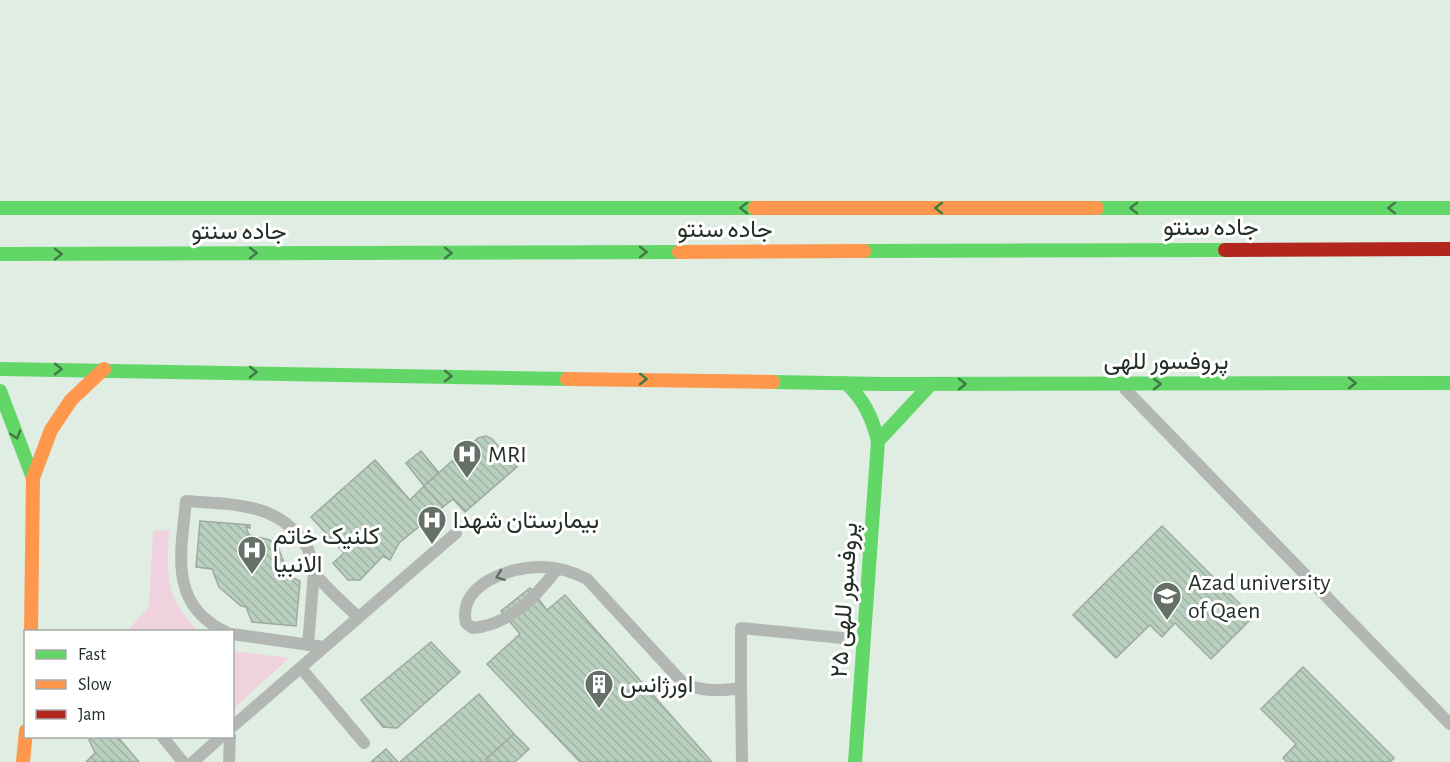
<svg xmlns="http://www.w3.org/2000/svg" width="1450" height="762" viewBox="0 0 1450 762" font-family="'Alegreya Sans',Vazirmatn,sans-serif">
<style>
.green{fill:#efd2de}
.building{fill:url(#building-back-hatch);stroke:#9ea9a1;stroke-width:1.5}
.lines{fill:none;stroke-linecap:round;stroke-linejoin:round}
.lane{stroke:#b3b7b3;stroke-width:12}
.fast{stroke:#63d668;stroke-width:14}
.slow{stroke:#ff974d;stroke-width:14}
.jam{stroke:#b3261e;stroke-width:14}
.oneway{stroke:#407a44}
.oneway2{stroke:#646c66}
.labels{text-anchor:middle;stroke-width:6;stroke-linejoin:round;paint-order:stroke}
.street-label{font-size:24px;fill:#242e27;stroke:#fff}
.poi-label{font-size:24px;fill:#242e27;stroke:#fff;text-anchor:start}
</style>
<defs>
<pattern id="building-back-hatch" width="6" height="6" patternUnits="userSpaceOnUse" patternTransform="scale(1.5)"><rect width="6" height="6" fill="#bad0bf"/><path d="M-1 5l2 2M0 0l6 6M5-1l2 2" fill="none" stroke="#a0b3a4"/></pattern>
</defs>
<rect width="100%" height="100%" fill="#dfede2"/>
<path class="green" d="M169,530C167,577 164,595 198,631H127L149,607L153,531Z
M233,651L289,658L233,709L232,651Z"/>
<path class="building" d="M486,436L492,439L517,467L465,512L453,499L443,507L424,486L478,438Z
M421,451L439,473L424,486L406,463Z
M375,460L410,500L424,486L443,507L399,543L390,560L383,556L360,580H348L333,563L344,553L311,517Z
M200,521L250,525V528L246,527L249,535L270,540L278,547L289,576L300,581L296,626L252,622L246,607L241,606L219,587L212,569L196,567Z
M1162,526L1253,617L1211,659L1175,623L1162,637L1150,625L1116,658L1073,615Z
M530,588L547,610L565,595L712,762H580L487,664L520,634L501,611Z
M431,642L460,672L397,728L383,727L361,700Z
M1303,667L1394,758L1390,762H1287L1283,758L1296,744L1261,709Z
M479,694L514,734L486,759L488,762H400Z
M514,734L529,749L515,762H488L486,759Z
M93,736H117L139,762H86L95,753L89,740Z
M386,749L398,762H371Z"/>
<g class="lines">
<path class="lane" d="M1125,389L1450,724
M557,569C535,598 510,624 473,628L466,623C457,584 512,566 542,567C558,567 573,572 587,579L683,683C703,692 720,691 741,688V628L862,640
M226,632C168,605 181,552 186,501C232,505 281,501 308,549C311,556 311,564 314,571C318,581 349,608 358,617
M232,634L324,647
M308,645L314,572
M301,668L364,743
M741,688L742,762
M232,727L456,533
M162,736L183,762
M193,762L222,736
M229,762L230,736"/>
<path class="fast" d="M0,208H755
M1097,208H1450
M864,251L1225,250
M0,254L679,252
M0,369L567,379
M773,382L883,384L1450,383
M846,383C864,400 872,417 878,441L855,762
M0,391L33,478
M878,441L931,384"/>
<path class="slow" d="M755,208H1097
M679,252L864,251
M567,379L773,382
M31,632L33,478L51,430L71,400L104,369
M23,762L26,731"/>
<path class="jam" d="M1225,250L1450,249"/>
</g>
<defs><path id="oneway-chevron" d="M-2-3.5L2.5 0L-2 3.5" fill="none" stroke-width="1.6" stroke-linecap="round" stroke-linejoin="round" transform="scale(1.5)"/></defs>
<g class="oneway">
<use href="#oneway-chevron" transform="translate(744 208) rotate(-180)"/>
<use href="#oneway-chevron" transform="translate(939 208) rotate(-180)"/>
<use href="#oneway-chevron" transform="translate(1134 208) rotate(-180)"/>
<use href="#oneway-chevron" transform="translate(1392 208) rotate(-180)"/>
<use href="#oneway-chevron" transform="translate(643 252)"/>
<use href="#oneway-chevron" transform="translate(253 253)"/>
<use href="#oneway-chevron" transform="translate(448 253)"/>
<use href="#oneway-chevron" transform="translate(58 254)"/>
<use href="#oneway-chevron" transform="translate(58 369)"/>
<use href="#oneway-chevron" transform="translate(253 372) rotate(1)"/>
<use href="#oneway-chevron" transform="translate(448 376) rotate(1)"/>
<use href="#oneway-chevron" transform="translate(643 379) rotate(1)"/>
<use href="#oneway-chevron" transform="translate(1352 383)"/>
<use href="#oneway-chevron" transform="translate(962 384)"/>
<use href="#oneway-chevron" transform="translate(1157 384)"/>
<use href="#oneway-chevron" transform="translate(16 435) rotate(73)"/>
</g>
<use class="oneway2" href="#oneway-chevron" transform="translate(500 576) rotate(159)"/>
<defs>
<g id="hospital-pin" transform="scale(1.5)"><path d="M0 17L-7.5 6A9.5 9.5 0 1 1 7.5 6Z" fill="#657168" stroke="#fff"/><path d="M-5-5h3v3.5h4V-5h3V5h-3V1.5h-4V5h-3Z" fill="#fff"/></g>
<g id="university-pin" transform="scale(1.5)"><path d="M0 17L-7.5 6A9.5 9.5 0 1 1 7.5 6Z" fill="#657168" stroke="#fff"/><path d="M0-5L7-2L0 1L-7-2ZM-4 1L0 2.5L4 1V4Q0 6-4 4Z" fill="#fff"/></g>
<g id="building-pin" transform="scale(1.5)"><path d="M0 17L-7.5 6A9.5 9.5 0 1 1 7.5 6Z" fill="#657168" stroke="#fff"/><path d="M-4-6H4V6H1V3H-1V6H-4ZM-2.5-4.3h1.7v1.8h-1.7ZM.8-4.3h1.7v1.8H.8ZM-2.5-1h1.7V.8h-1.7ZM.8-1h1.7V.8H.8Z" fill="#fff"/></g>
</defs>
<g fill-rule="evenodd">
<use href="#hospital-pin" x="467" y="454"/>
<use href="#hospital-pin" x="432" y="520"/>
<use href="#hospital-pin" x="252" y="550"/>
<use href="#university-pin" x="1167" y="596"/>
<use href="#building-pin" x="599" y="684"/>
</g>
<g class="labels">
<g class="street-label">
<text x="1211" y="235">جاده سنتو</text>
<text x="725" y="237">جاده سنتو</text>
<text x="239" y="239">جاده سنتو</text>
<text x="1166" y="369">پروفسور للهی</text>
<text transform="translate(844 600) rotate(-86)" y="8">پروفسور للهی ۲۵</text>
</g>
<g class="poi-label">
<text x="488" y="462">MRI</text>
<text x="453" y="528">بیمارستان شهدا</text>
<text x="273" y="544">کلنیک خاتم<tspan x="273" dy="28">الانبیا</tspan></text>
<text x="1188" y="590">Azad university<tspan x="1188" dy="28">of Qaen</tspan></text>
<text x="620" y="692">اورژانس</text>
</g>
</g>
<rect x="24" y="630" width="210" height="108" fill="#ffffff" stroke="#a7aba9" stroke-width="1.5"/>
<rect x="36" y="650" width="30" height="9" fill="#63d668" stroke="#a7aba9" stroke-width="1.5"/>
<text x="78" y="660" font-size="18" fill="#242e27">Fast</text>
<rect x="36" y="680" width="30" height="9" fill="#ff974d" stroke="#a7aba9" stroke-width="1.5"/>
<text x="78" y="690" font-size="18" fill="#242e27">Slow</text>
<rect x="36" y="710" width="30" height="9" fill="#b3261e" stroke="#a7aba9" stroke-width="1.5"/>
<text x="78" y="720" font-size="18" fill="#242e27">Jam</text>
</svg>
